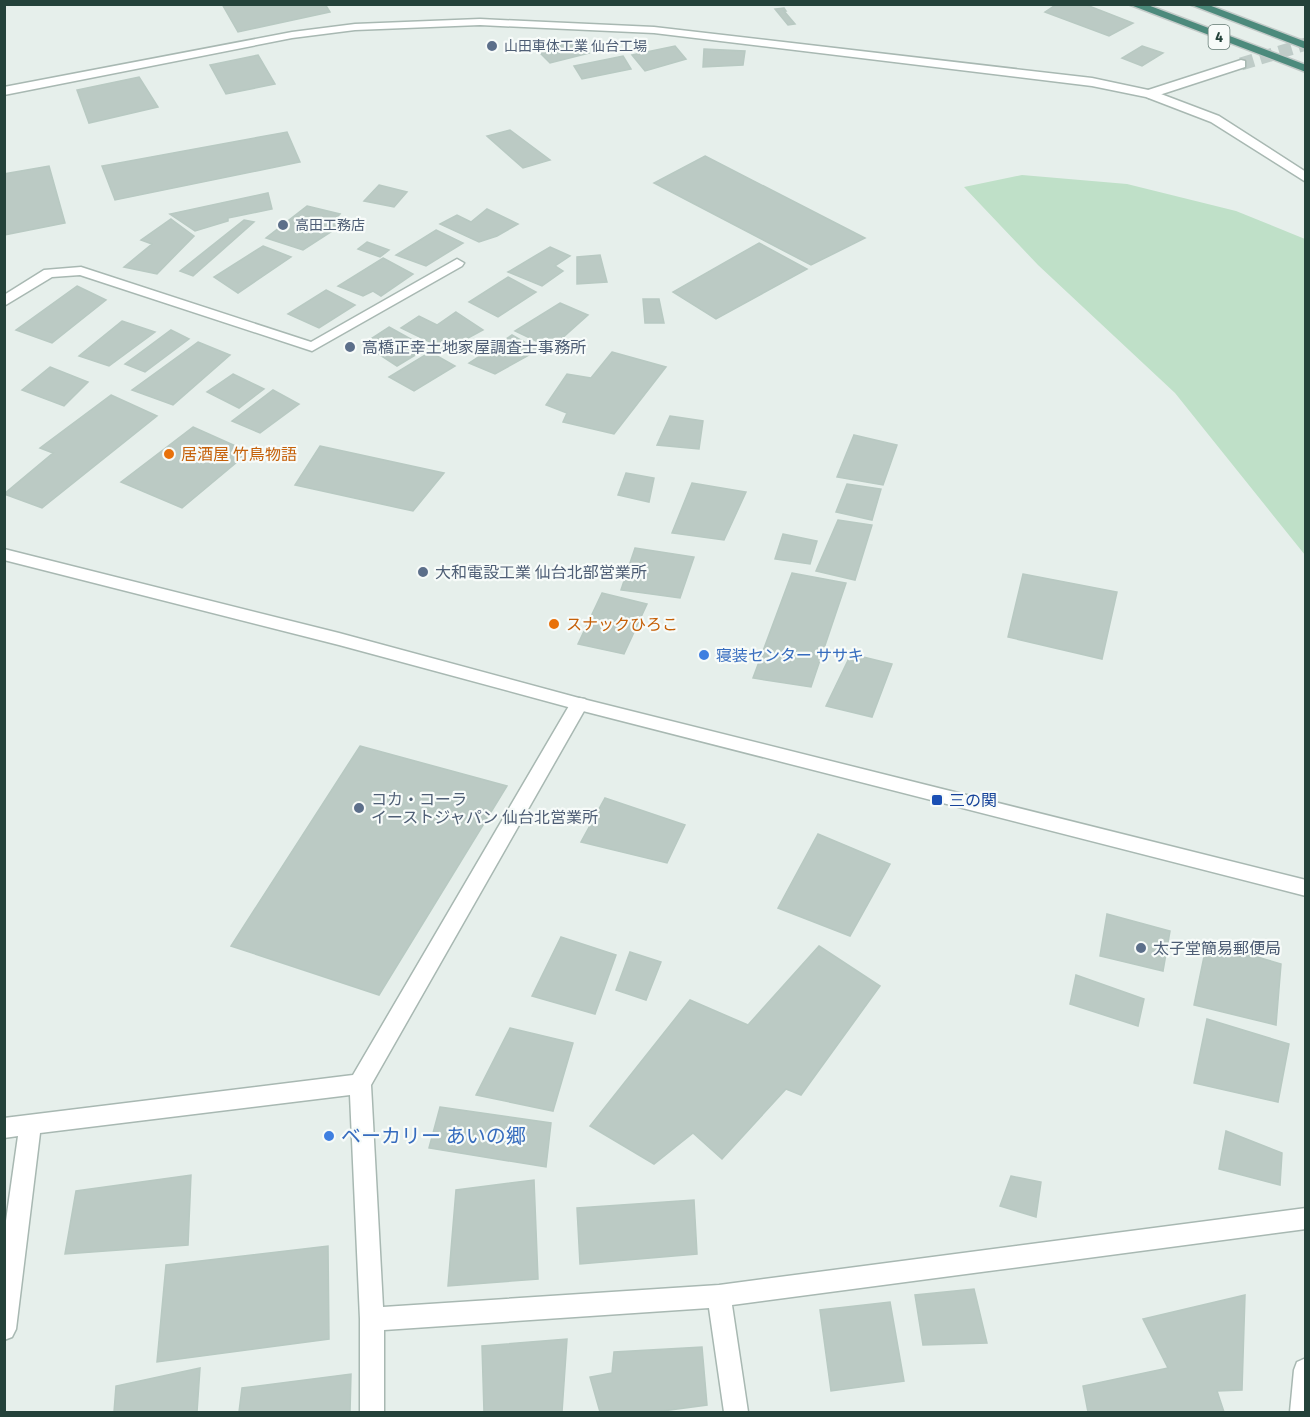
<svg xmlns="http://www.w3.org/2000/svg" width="1310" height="1417" viewBox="0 0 1310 1417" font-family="'Fira Sans Condensed','Noto Sans JP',sans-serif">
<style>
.green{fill:#bfe0c8}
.building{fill:#bbcac4;stroke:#b8c9c2;stroke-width:1.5}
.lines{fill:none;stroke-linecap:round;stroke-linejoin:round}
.tertiary-tunnel{stroke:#bfccc8;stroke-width:13;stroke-dasharray:13 7;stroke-linecap:butt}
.minor-casing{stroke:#a8b8b2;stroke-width:3}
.tertiary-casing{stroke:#a8b8b2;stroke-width:3}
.trunk-casing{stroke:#c2cac8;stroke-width:3}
.minor{fill:#fff;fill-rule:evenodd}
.tertiary{fill:#fff;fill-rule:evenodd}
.trunk{fill:#4c8a7c;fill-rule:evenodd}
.service-dot{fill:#5c6f8a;stroke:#f7fbf9;stroke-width:2}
.food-dot{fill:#e8710a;stroke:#f7fbf9;stroke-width:2}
.shop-dot{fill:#3f7fe0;stroke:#f7fbf9;stroke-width:2}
.transit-dot{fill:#1a4fb4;stroke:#f7fbf9;stroke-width:2}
.labels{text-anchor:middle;stroke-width:4.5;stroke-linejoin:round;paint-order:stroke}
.far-service-label{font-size:14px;fill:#4e5e75;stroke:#f7fbf9;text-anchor:start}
.shield{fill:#f7fbf9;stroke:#637a73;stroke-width:1.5}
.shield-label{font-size:15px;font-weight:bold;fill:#24423a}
.service-label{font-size:16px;fill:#4e5e75;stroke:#f7fbf9;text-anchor:start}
.food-label{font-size:16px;fill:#c56008;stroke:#f7fbf9;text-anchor:start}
.shop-label{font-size:16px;fill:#366cbe;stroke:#f7fbf9;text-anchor:start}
.transit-label{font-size:16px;fill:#164399;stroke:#f7fbf9;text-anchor:start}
.near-shop-label{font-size:20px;fill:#366cbe;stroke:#f7fbf9;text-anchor:start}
</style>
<rect width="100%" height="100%" fill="#e6efeb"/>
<path class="green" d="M1022,175L1127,184L1236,211L1305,239V555L1175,393L1038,265L964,187Z"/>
<path class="building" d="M222,4H325L330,12L238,32Z
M1057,4H1084L1133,23L1109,36L1045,12Z
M784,8L786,11H784L795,24L788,25L775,9Z
M576,40L589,53L550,63L536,49Z
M675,46L686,59L645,71L632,55Z
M1142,46L1163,53L1142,66L1122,58Z
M704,49L745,51L743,65L703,67Z
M258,55L275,84L226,94L210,65Z
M623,56L631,69L582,79L574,66Z
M139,77L158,107L89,123L77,90Z
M510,130L550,160L523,168L487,136Z
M287,132L300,162L115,200L102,166Z
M705,156L865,238L811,265L654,183Z
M49,166L65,223L4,235V174Z
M379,185L407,192L394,207L364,201Z
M268,193L272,209L228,218V221L195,231L170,214Z
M307,206L340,214L333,222L340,226L303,250L266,238Z
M487,209L518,224L497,236L479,242L440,224L457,215L471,222Z
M171,219L194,236L157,274L124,267L152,244L141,240Z
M244,220L254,222L193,276L180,271Z
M436,230L463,243L426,266L396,255Z
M367,242L389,250L380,257L358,249Z
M759,243L807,269L716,319L673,292Z
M263,246L291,257L238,293L214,277Z
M550,247L570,256L555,266L563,271L542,286L508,272Z
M600,255L607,282L577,284V257Z
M383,258L413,274L381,296L373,291L363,296L338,286Z
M508,277L536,292L498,317L469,302Z
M77,286L106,300L52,343L16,330Z
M326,290L355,305L319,328L288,314Z
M643,299H659L664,323H645Z
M560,303L588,315L551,348L515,331Z
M456,312L483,330L446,350L401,328L419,316L437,325Z
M122,321L155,332L109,366L79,356Z
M389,327L427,348L397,366L363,344Z
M171,330L189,339L145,372L125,364Z
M512,335L538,350L495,374L469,363Z
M198,342L230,355L173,405L132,390Z
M430,352L455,366L414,391L389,377Z
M612,352L666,367L614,434L563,422L567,413L546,405L567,374L591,378Z
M50,367L88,382L64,406L22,390Z
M233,374L264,389L239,408L207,392Z
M273,390L299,404L260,433L232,421Z
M111,395L157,416L42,508L4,494L53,453L40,448Z
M670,416L703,421L699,449L657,445Z
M193,427L249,452L182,508L121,482Z
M854,435L897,445L883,485L837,477Z
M320,446L444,473L413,511L295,485Z
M626,473L654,478L649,502L618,495Z
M692,483L746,492L724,540L672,533Z
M847,484L881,489L872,520L836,512Z
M838,520L872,525L855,580L816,571Z
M783,534L817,541L810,564L775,559Z
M635,548L694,557L680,598L621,590Z
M792,573L846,583L811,687L753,678Z
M1023,574L1117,592L1102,659L1008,637Z
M602,593L647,604L624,654L578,644Z
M851,654L892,664L872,717L826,706Z
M360,746L507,786L379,995L231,946Z
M605,798L685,825L667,863L581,842Z
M818,834L890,864L850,936L778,908Z
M1107,914L1170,931L1163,971L1100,956Z
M561,937L616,955L595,1014L532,996Z
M1207,942L1281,964L1276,1025L1194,1005Z
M819,946L880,986L801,1095L786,1089L722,1159L693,1133L654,1164L590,1126L690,1000L748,1025Z
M630,952L661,962L646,1000L616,990Z
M1076,975L1144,999L1138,1026L1070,1004Z
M1207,1019L1289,1044L1278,1102L1194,1083Z
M510,1028L573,1043L553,1111L476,1095Z
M440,1107L551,1123L546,1167L429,1148Z
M1226,1131L1282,1153L1280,1185L1219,1169Z
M191,1175L188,1245L65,1254L76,1191Z
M1011,1176L1041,1182L1036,1217L1000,1206Z
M534,1180L538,1279L448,1286L456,1190Z
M694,1200L697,1254L580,1264L577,1208Z
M328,1246L329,1339L157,1362L166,1265Z
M974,1289L987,1343L923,1345L915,1295Z
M1245,1295L1242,1390L1217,1391L1224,1412H1088L1083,1386L1168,1368L1143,1319Z
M890,1302L904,1381L831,1391L820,1310Z
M567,1339L562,1412H484L482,1346Z
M702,1347L707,1405L655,1412H600L590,1377L612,1373L614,1352Z
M200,1368L197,1412H114L116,1386Z
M351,1374L350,1412H239L242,1388Z"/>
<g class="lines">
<path class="tertiary-tunnel" d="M1241,64L1306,44"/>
<g class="minor-casing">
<path id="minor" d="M480,19L654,27L1092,78L1153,91L1219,116L1306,172V182L1211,122L1146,97L1092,86L654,33L480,25L355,30L292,38L4,95V87L292,32L355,24Z
M457,259L464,263L462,266L312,351L80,275L52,277L4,306V295L44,270L81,267L311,342Z
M579,698L585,699L588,704L371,1085L383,1307L719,1285L1306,1208V1229L732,1305L748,1412H724L709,1308L384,1330V1412H360V1319L350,1095L40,1133L16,1329L12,1337L4,1340V1235L18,1136L4,1138V1118L353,1075L573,699Z"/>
</g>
<g class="tertiary-casing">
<path id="tertiary" d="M1241,60L1245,61V67L1153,97L1149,98L1143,94L1145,91Z
M4,549L339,633L579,698L1306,880V896L579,710L339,645L4,560Z
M1306,1358V1412H1290L1294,1370L1297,1362Z"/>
</g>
<g class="trunk-casing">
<path id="trunk" d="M1128,4H1145L1306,65V72Z
M1189,4H1206L1306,42V49Z"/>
</g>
<use href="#minor" class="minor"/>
<use href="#tertiary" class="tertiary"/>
<use href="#trunk" class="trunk"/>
</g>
<g class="service-dot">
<circle cx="492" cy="46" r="6"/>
<circle cx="283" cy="225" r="6"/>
<circle cx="350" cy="347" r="6"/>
<circle cx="423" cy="572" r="6"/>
<circle cx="359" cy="808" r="6"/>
<circle cx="1141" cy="948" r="6"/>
</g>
<g class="food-dot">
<circle cx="169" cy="454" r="6"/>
<circle cx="554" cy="624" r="6"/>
</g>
<g class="shop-dot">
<circle cx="704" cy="655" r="6"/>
<circle cx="329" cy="1136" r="6"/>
</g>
<rect class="transit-dot" x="931" y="794" width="12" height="12" rx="3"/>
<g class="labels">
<g class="far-service-label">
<text x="504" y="51">山田車体工業 仙台工場</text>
<text x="295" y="230">高田工務店</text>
</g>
<rect class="shield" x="1208.5" y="25" width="21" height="24" rx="4.5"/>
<g class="shield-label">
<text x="1219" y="42">4</text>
</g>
<g class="service-label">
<text x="362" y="353">高橋正幸土地家屋調査士事務所</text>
<text x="435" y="578">大和電設工業 仙台北部営業所</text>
<text x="371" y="805">コカ・コーラ<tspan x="371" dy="18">イーストジャパン 仙台北営業所</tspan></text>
<text x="1153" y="954">太子堂簡易郵便局</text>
</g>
<g class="food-label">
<text x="181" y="460">居酒屋 竹鳥物語</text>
<text x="566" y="630">スナックひろこ</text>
</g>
<g class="shop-label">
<text x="716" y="661">寝装センター ササキ</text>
</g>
<g class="transit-label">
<text x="949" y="806">三の関</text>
</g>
<g class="near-shop-label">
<text x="341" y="1143">ベーカリー あいの郷</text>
</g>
</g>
<rect width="1310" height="1417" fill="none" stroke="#24423a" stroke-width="12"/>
</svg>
